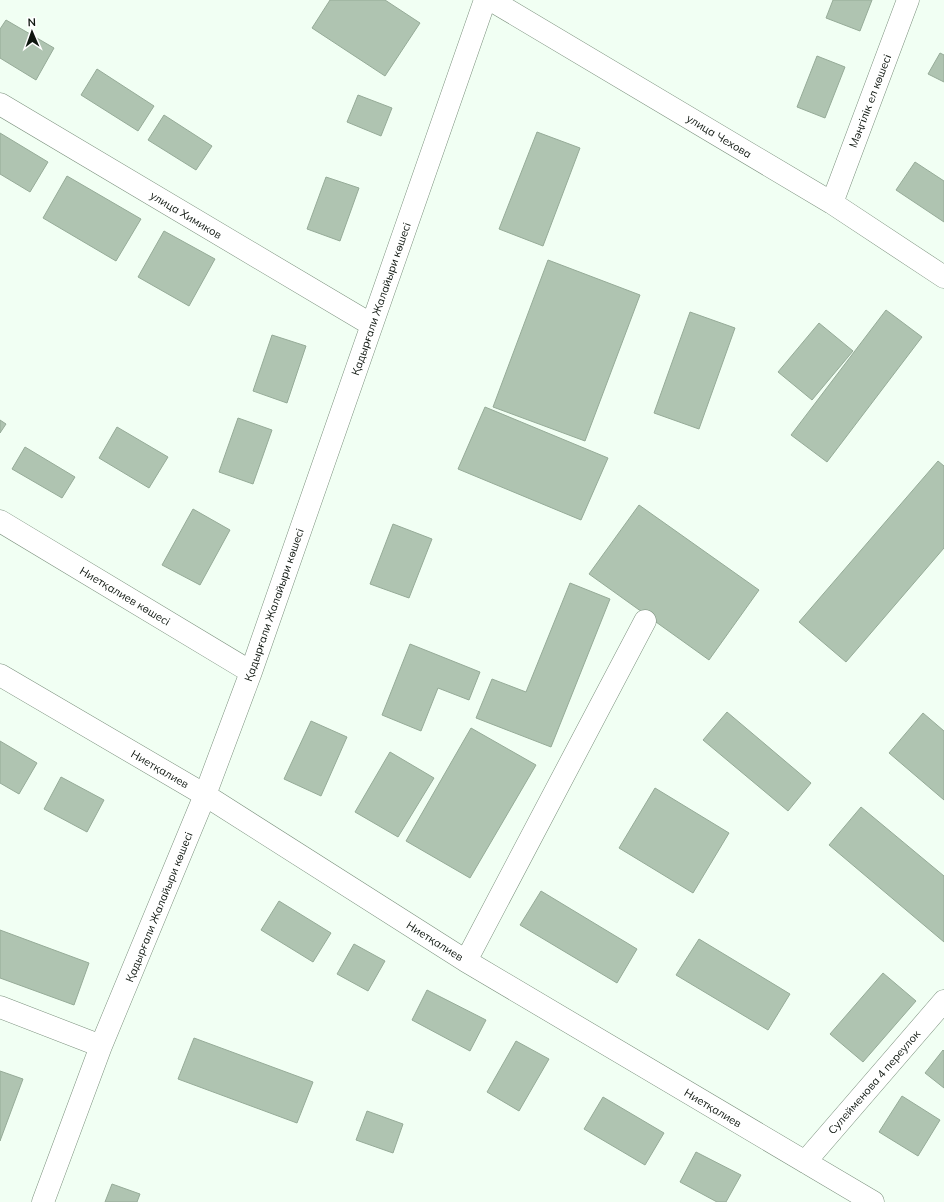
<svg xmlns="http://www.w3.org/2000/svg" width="944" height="1202" viewBox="0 0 944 1202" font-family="Mulish,sans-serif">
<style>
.building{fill:#afc4b1;stroke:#96ab98}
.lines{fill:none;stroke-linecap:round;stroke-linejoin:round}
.minor-casing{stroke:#7c917e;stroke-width:23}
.minor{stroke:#fff;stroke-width:22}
.labels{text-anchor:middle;stroke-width:4;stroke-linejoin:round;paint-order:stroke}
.street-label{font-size:11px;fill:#0e160f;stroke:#fff}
</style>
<rect width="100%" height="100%" fill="#f1fff3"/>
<path class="building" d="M330,0H385L420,23L385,76L312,28Z
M833,0H872L860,31L826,18Z
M6,20L54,48L36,80L0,58V29Z
M940,53L944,55V82L928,74Z
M817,56L845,67L825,118L797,107Z
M97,69L154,106L138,131L81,95Z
M358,95L392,108L381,136L347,122Z
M164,115L212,146L196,170L148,140Z
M537,132L580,148L543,246L499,229Z
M0,133L48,162L30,192L0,174Z
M915,162L944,181V222L896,190Z
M67,176L141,219L116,261L43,218Z
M326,177L359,188L340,241L307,229Z
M164,231L215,259L189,306L138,277Z
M548,260L640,295L585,441L493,407Z
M886,310L922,337L827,462L791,435Z
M690,312L735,328L699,429L654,413Z
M819,323L853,351L812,400L778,372Z
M272,335L306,346L287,403L253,391Z
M485,407L608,458L581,520L458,469Z
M238,418L272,430L253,484L219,472Z
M0,420L6,424L0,433Z
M117,427L168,457L149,488L99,458Z
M25,447L75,477L62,498L12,469Z
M938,461L944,466V548L846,662L799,622Z
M639,505L759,590L709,660L589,574Z
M193,509L230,530L200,585L162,565Z
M393,524L432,539L409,598L370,584Z
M570,583L610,599L551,747L476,718L492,679L526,692Z
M410,644L480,672L469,700L438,688L421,731L382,715Z
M727,712L811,783L788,811L703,740Z
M923,713L944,731V800L889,753Z
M311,721L347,737L321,796L284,779Z
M471,728L536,765L470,878L406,841Z
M0,741L37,763L19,794L0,783Z
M390,752L434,778L398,837L355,812Z
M61,777L104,800L87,832L44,809Z
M655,788L729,833L693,893L619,848Z
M861,807L944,876V942L829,845Z
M541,891L637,949L617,983L520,925Z
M279,901L331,933L313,962L261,930Z
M0,930L89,963L74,1005L0,978Z
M699,939L790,994L768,1030L676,975Z
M354,944L385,961L368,991L337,974Z
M883,973L916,1001L863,1062L830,1034Z
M427,990L486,1020L470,1051L412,1020Z
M194,1038L313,1082L297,1123L178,1079Z
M516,1041L549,1059L519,1111L487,1092Z
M943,1050L944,1051V1088L925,1073Z
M0,1071L23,1079L0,1141Z
M902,1096L940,1120L918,1156L879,1132Z
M603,1097L664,1133L645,1165L584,1129Z
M367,1111L403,1124L393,1153L356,1140Z
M696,1152L741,1175L726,1202H717L680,1182Z
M112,1184L140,1194L137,1202H105Z"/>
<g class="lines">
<g class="minor-casing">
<path id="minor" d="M491,0L832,203L944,277
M0,104L372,325
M832,203L908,0
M0,521L251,672
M0,675L205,795L466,961L873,1202
M466,961L645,621
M0,1007L101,1046
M805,1162L944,1001
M43,1202L101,1046L205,795L251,672L485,0"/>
</g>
<use href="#minor" class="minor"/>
</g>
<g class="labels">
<g class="street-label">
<text transform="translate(870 101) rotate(-69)" y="4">Мәңгілік ел көшесі</text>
<text transform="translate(719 136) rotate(31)" y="4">улица Чехова</text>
<text transform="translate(186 215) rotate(31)" y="4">улица Химиков</text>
<text transform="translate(381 299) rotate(-71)" y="4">Қадырғали Жалайыри көшесі</text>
<text transform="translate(125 596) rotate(31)" y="4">Ниетқалиев көшесі</text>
<text transform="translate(274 605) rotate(-71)" y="4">Қадырғали Жалайыри көшесі</text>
<text transform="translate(160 769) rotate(30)" y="4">Ниетқалиев</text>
<text transform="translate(159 907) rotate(-68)" y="4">Қадырғали Жалайыри көшесі</text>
<text transform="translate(435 941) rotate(32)" y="4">Ниетқалиев</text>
<text transform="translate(874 1082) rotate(-49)" y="4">Сулейменова 4 переулок</text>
<text transform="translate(713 1108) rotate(31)" y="4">Ниетқалиев</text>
</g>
</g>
<g transform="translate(32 32) rotate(358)" stroke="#ffffff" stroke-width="3" paint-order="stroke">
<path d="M0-3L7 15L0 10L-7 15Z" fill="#0e160f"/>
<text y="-6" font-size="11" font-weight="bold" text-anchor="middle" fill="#0e160f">N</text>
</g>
</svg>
